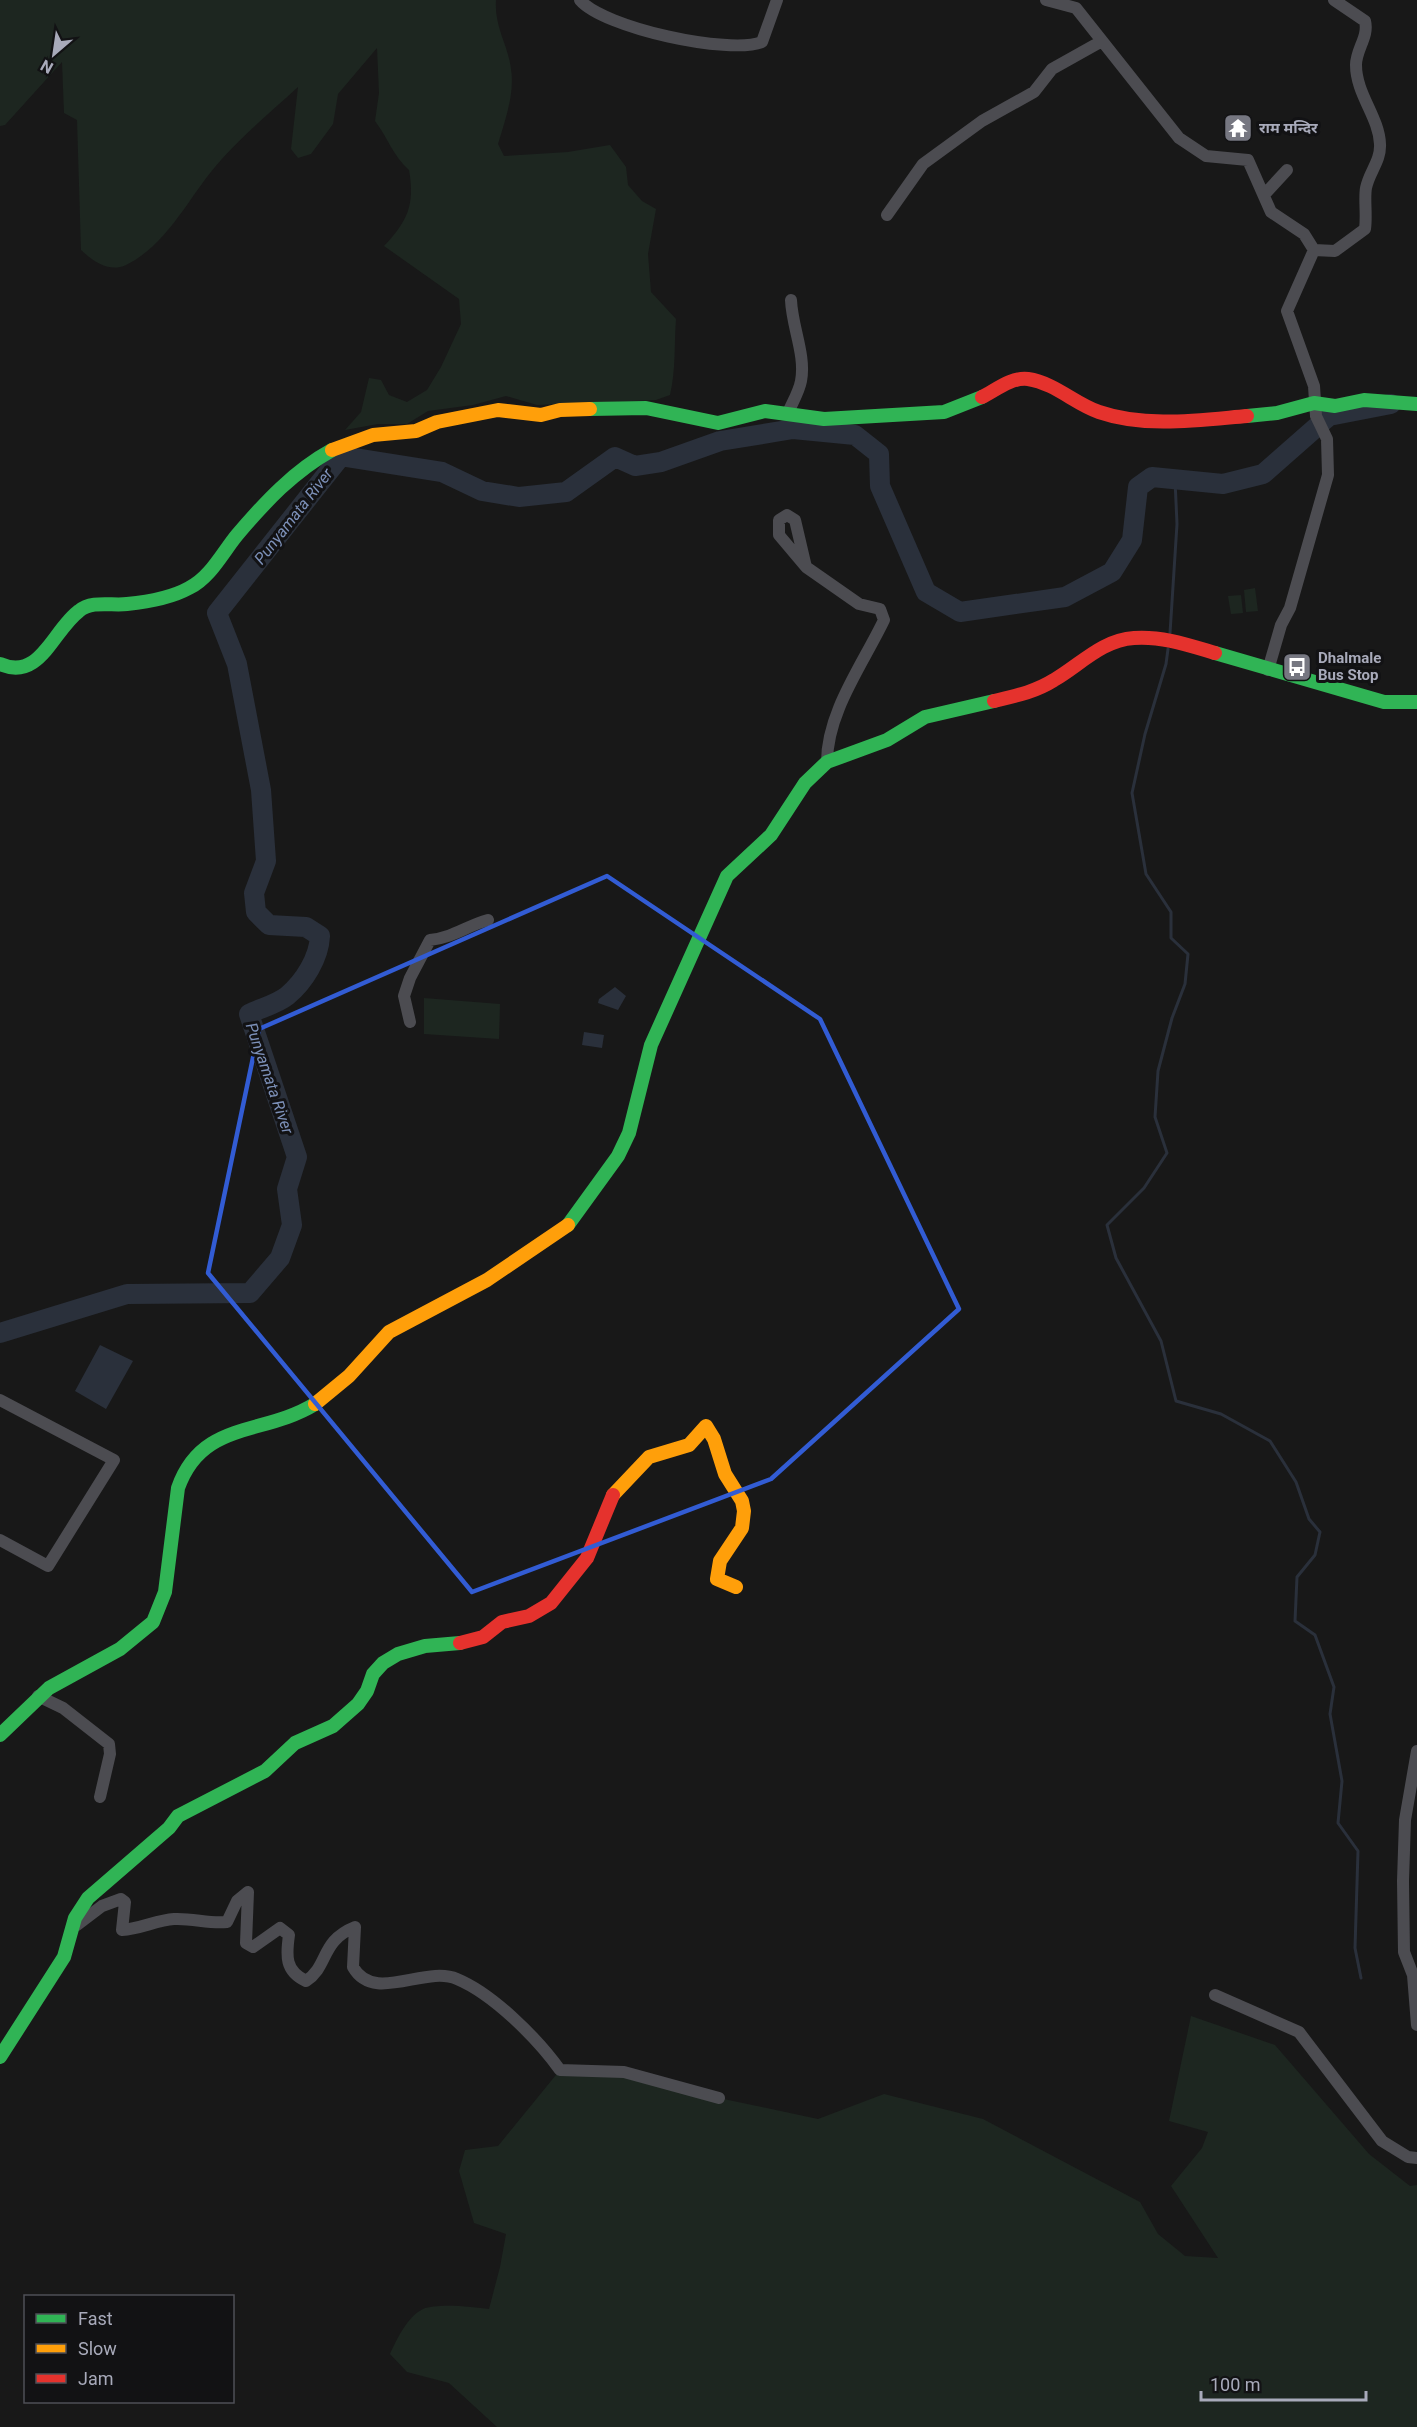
<svg xmlns="http://www.w3.org/2000/svg" width="1417" height="2427" viewBox="0 0 1417 2427" font-family="Roboto,'Noto Sans Devanagari',sans-serif">
<style>
.green{fill:#1d2620}
.water{fill:#2a303b}
.lines{fill:none;stroke-linecap:round;stroke-linejoin:round}
.stream{stroke:#2a303b;stroke-width:3}
.river{stroke:#2a303b;stroke-width:20}
.street{stroke:#4c4c51;stroke-width:12}
.fast{stroke:#30b455;stroke-width:14}
.slow{stroke:#ff9f0a;stroke-width:14}
.jam{stroke:#e5322d;stroke-width:14}
.marked{fill:none;stroke:#325cd4;stroke-width:4.5;stroke-linejoin:round}
.labels{text-anchor:middle;stroke-width:6;stroke-linejoin:round;paint-order:stroke}
.poi-label{font-size:15px;font-weight:bold;fill:#a8aaba;stroke:#121214;text-anchor:start}
.water-label{font-size:16px;font-style:italic;fill:#7c90b8;stroke:#121214}
</style>
<rect width="100%" height="100%" fill="#181818"/>
<path class="green" d="M0,0H496C494,27 508,44 511,69C515,93 505,121 498,144L504,156L568,152L610,145L626,167L628,185L642,201L656,209L648,254L651,292L676,319C674,345 676,370 670,395L656,400L537,405L506,396L473,405L428,411L407,424H378L345,430L361,412L369,378L381,380L389,395L407,402L427,390L441,367L461,324L459,299L384,246C408,221 415,204 409,170C393,156 388,138 375,121L379,93L377,48L338,94L333,124L311,154L298,158L291,149L298,87C272,111 244,134 221,160C190,194 169,244 126,265C109,273 93,261 81,250L77,120L64,113L62,62L5,125L0,126Z
M1255,588L1258,611L1246,612L1244,590Z
M1241,595L1243,613L1231,614L1228,596Z
M424,998L500,1004L499,1039L424,1034Z
M1191,2016L1275,2045L1369,2154L1410,2186L1417,2185V2427H497L449,2383L407,2372L390,2354C397,2339 407,2317 423,2309C438,2303 473,2307 489,2309L500,2267L506,2234L474,2223L459,2171L465,2150L498,2146L560,2070L624,2072L719,2098L818,2119L884,2094L983,2119L1140,2202L1158,2234L1185,2256L1218,2258L1171,2186L1202,2148L1208,2132L1169,2121Z"/>
<path class="water" d="M615,987L626,996L618,1010L598,1003L599,999Z
M584,1032L604,1035L602,1048L582,1045Z
M100,1345L133,1361L106,1409L75,1391Z"/>
<g class="lines">
<path class="stream" d="M1170,633L1177,524L1175,480
M1168,649L1166,664L1145,734L1132,793L1146,874L1171,912V938L1188,954L1185,984L1172,1018L1158,1071L1155,1117L1167,1153L1144,1188L1107,1225L1116,1258L1161,1341L1176,1401L1221,1414L1270,1441L1296,1482L1309,1519L1320,1532L1315,1555L1297,1577L1295,1621L1315,1635L1334,1687L1330,1714L1342,1781L1338,1823L1358,1851L1355,1948L1361,1978"/>
<path class="river" d="M0,1333L127,1294L250,1293L280,1258L292,1225L287,1189L297,1157L249,1014C261,1008 277,1004 287,996C304,982 319,958 320,936L306,927L269,925L256,912L254,893L266,861L261,790L237,664L217,613L341,456L442,472L482,491L519,497L566,492L615,457L635,466L661,462L720,441L793,429L855,435L879,454L880,486L926,592L960,612L1065,597L1112,572L1132,540L1138,487L1152,477L1223,484L1263,474L1329,416L1391,404"/>
<path class="street" d="M580,0C604,28 729,55 762,42L777,0
M1046,0L1076,8L1179,138L1206,156L1248,160L1271,212L1304,234L1314,250L1287,311L1314,386L1316,416L1327,439L1328,475L1290,608L1281,625L1268,670
M1264,195L1287,170
M887,215L923,164L982,121L1034,92L1052,69L1102,41
M1314,250L1335,251L1365,229C1367,215 1364,199 1366,188C1369,172 1381,161 1380,144C1379,117 1356,94 1356,65C1356,49 1369,37 1365,21L1334,0
M788,413C792,403 799,392 801,381C806,355 792,327 791,300
M806,567L795,520L787,515L779,520V535L806,567L859,604L880,609L884,620C863,664 827,712 827,762
M410,1022L404,996L410,978L430,940C455,937 466,926 488,920
M0,1400L114,1460L48,1566L0,1540
M38,1696L63,1708L109,1744L110,1754L100,1797
M1417,1751L1405,1820L1403,1881L1404,1952L1413,1975L1417,2025
M77,1925L102,1906L121,1899L125,1902L122,1930C140,1929 157,1920 174,1919C193,1918 209,1924 227,1922L237,1901L248,1892L246,1943L253,1947L280,1928L289,1935C286,1956 285,1971 306,1981C329,1966 320,1941 355,1927L353,1967C374,2004 425,1965 457,1979C493,1994 537,2038 560,2070L624,2072L719,2098
M1215,1995L1299,2032L1382,2141L1408,2157L1417,2158"/>
<path class="fast" d="M590,409L646,408L718,423L765,411L824,419L944,412L982,397
M1247,416L1277,413L1314,403L1335,406L1364,400L1417,404
M1215,653L1384,702H1417
M0,664C40,682 53,630 79,611C92,600 112,606 127,604C147,602 171,598 189,588C210,578 223,552 237,535C265,502 294,471 332,450
M568,1225L618,1156L629,1133L651,1045L727,876L771,835L805,783L827,762L887,740L925,717L994,701
M0,1735L49,1688L120,1649L153,1622L165,1592L178,1488C202,1420 263,1436 315,1404
M0,2057L64,1957L75,1918L88,1898L169,1828L178,1816L265,1771L295,1743L333,1726L358,1704L367,1691L373,1674L383,1663L398,1654L425,1646L460,1643"/>
<path class="slow" d="M332,450L373,435L416,431L437,422L498,410L541,415L560,410L590,409
M315,1404L349,1376L389,1332L487,1280L568,1225
M613,1495L649,1457L689,1445L706,1426L714,1439L725,1474L742,1501L744,1511L742,1528L720,1561L717,1579L736,1587"/>
<path class="jam" d="M982,397C996,390 1011,377 1028,379C1055,383 1075,404 1099,412C1145,428 1200,420 1247,416
M994,701C1015,696 1035,692 1054,680C1080,665 1102,640 1134,638C1162,636 1188,645 1215,653
M460,1643L483,1637L502,1622L529,1616L551,1603L587,1558L613,1495"/>
</g>
<path class="marked" d="M607,876L820,1019L959,1309L771,1479L472,1592L208,1273L259,1029Z"/>
<defs>
<g id="temple-square" transform="scale(1.5)"><rect x="-9" y="-9" width="18" height="18" rx="4" fill="#767781" stroke="#121214"/><path d="M0-6L5-2H3V0L6.5 2.5H4V6H1.5V3h-3V6H-4V2.5H-6.5L-3 0V-2H-5Z" fill="#fff"/></g>
<g id="bus-square" transform="scale(1.5)"><rect x="-9" y="-9" width="18" height="18" rx="4" fill="#767781" stroke="#121214"/><path d="M-5-6H5V4H4V6H2V4H-2V6H-4V4H-5ZM-3.5-4V0h7V-4ZM-3.5 1.2v1.5H-2V1.2ZM2 1.2v1.5H3.5V1.2Z" fill="#fff"/></g>
</defs>
<g fill-rule="evenodd">
<use href="#temple-square" x="1238" y="128"/>
<use href="#bus-square" x="1297" y="667"/>
</g>
<g class="labels">
<g class="poi-label">
<text x="1259" y="133">राम मन्दिर</text>
<text x="1318" y="663">Dhalmale<tspan x="1318" dy="17">Bus Stop</tspan></text>
</g>
<g class="water-label">
<text transform="translate(293 516) rotate(-52)" y="6">Punyamata River</text>
<text transform="translate(270 1078) rotate(71)" y="6">Punyamata River</text>
</g>
</g>
<rect x="24" y="2295" width="210" height="108" fill="#121214" stroke="#4e4f56" stroke-width="1.5"/>
<rect x="36" y="2314" width="30" height="9" fill="#30b455" stroke="#4e4f56" stroke-width="1.5"/>
<text x="78" y="2325" font-size="18" fill="#a8aaba">Fast</text>
<rect x="36" y="2344" width="30" height="9" fill="#ff9f0a" stroke="#4e4f56" stroke-width="1.5"/>
<text x="78" y="2355" font-size="18" fill="#a8aaba">Slow</text>
<rect x="36" y="2374" width="30" height="9" fill="#e5322d" stroke="#4e4f56" stroke-width="1.5"/>
<text x="78" y="2385" font-size="18" fill="#a8aaba">Jam</text>
<g transform="translate(54 54) rotate(209)" stroke="#121214" stroke-width="4.5" paint-order="stroke">
<path d="M0-4.5L10 22L0 15L-10 22Z" fill="#a8aaba"/>
<text y="-9" font-size="16" font-weight="bold" text-anchor="middle" fill="#a8aaba">N</text>
</g>
<path d="M1201 2391v9h165v-9" fill="none" stroke="#a8aaba" stroke-width="3"/>
<text x="1210" y="2391" font-size="18" fill="#a8aaba" stroke="#121214" stroke-width="4.5" paint-order="stroke">100 m</text>
</svg>
